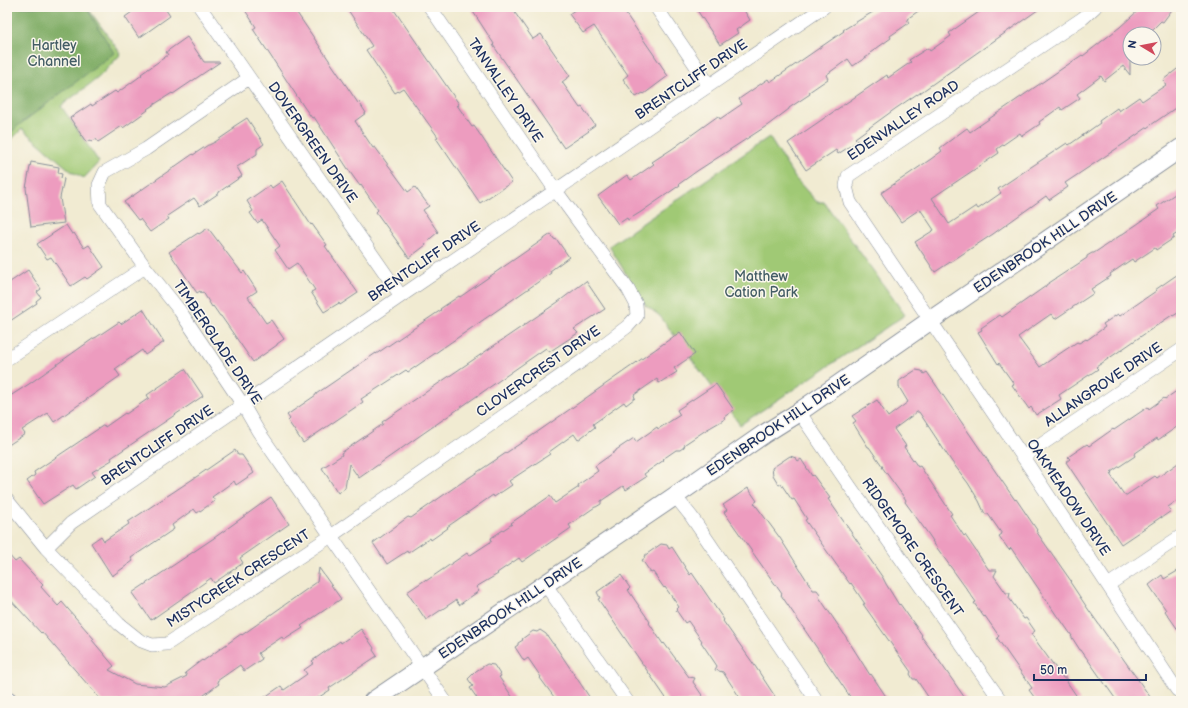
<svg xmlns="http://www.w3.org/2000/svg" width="1188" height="708" viewBox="0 0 1188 708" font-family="'Balsamiq Sans',sans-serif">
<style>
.green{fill:#a0c975;stroke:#5e7c6a}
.forest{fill:#80ad66;stroke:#4e6e62}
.building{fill:#ed9cbf}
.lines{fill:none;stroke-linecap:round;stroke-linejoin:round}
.street-casing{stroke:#868d98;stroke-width:14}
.secondary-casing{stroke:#868d98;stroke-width:20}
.street{stroke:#fff;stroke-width:13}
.secondary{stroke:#fff;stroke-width:18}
.labels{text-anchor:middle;stroke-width:3;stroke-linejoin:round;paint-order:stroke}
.park-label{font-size:14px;fill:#435d65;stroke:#fbf7ec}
.street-label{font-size:14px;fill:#1b2f5e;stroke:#fbf7ec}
</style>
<rect width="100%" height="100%" fill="#fbf7ec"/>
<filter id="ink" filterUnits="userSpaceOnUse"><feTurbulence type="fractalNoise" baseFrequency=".025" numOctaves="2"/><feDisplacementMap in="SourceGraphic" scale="8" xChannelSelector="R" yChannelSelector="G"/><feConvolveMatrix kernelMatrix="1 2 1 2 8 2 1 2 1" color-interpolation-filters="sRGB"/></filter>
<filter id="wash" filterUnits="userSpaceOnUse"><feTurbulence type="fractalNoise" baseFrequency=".012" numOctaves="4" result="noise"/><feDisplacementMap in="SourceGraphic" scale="16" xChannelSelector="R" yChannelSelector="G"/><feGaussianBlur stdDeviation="0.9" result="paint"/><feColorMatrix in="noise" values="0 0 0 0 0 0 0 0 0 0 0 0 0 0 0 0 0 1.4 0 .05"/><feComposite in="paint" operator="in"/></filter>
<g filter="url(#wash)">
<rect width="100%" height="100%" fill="#f1ebd2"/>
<path class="green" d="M7,7H87L121,54L98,78L61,106L99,162L84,178L72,172L22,129L7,144Z
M769,137L795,178L817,202H824L905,315L740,425L660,316L645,305L609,246Z"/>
<path class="forest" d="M7,7H86L114,53L19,125L7,137Z"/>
<g id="blocks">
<path class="building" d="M139,7H164L170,16L139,38L125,17Z
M243,7H293L358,103L359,102L366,113L355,121L373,148L375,147L408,192L415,187L429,206L423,210L438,232L425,243L426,245L409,258L376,212L378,210L361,185L360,186L352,175L314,117L312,118L304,107L253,29L256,27Z
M346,7H392L459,104L457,105L472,127L474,126L481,136L512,182L480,203L436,138L438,137L403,88L395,93L366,50L372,46Z
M470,7H511L533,39L541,34L570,76L562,82L580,108L582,107L595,125L588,130L589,131L564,148L493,45L494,44Z
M579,7H621L663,68V69L668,76L644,94L643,93L636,97L623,79L628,75L594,26L583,33L569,14Z
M695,7H742L750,20L736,30L738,33L720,45Z
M881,7H924L907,19L909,23L890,36L891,38L870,53L871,54L853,66L848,59L826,75L828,79L809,92L810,94L789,108V109L768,125L697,171L679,184L680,185L641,212L628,220L627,218L618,224L598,196L627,175L631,180L654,164L652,162L672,149L718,116L720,119L742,104L739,99L768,79L770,82L844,31L843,30Z
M986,7H1042L917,95V94L895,109L855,138L858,141L838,154L836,150L806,170L788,143L887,75L888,78L911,62L909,60L928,48L930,51L951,36L949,33Z
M1142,7H1174L1163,22L1161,21L1148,34H1130V75L1123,66L1104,81L1101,76L1077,94L1080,98L1062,110L1060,107L1039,122L1040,124L1022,136L1020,133L997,149L999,153L932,198L949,224L976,206L978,209L1001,193L998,189L1067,143L1069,145L1100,123L1099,121L1117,108L1119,111L1139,97L1142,101L1166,85L1163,80L1181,66V104L1128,141L1065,183L1068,187L1049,200L1046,196L993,234L935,272L915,242L934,230L920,209L901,222L881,193L931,159L942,151L940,148L967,128L970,132L1060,70L1082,55L1083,56L1120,27Z
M187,37L204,62H220L173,94L172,93L147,109L148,110L123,128L122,126L98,142L96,139L91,142L90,140L86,142L70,118L91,104L92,106L115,91L117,93L142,75L141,74L168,55L166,52Z
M247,118L264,144L257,149V154L237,167L242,176L219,192V193L200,206L194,198L167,216L169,219L150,232L140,219L138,220L124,202L193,154V155L208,145H209L215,142L234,129L233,127Z
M31,162L59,167L58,173L62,174L61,178L64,179L60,198L64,223L31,227L26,188Z
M282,181L311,225L312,224L327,245L325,246L358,293L340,305L339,303L324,312L311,292L315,290L297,263L288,269L275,250L280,246L262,220L257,223L250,213L253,211L247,201L270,185L272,188Z
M1181,190V231L1173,236L1174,238L1156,250L1155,248L1134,262L1132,259L1110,274L1111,276L1091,289L1094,293L1055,319L1051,314L1018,337L1040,367L1077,342L1079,343L1086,339L1087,340L1105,327L1103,324L1118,314L1120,316L1140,302L1156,291L1155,290L1181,272V311L1173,316L1172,315L1102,363L1096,367L1098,369L1059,395L1061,399L1036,415L1031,407L1029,409L1012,385L1014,384L999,363L998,364L978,332L982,330L981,328L1000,315L1002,317L1046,286V285L1087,258V256L1092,253H1094L1136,225L1159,209L1157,206Z
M66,225L72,234L74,233L84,248L89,245L104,267L87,279L85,277L71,286L51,257L47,259L37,244Z
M208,228L242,273L244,271L257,291L248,297L266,323L271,320L284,339L277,344V345L253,362L221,316H220L213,306L212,307L203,292L201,293L200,291L197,293L169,252L198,233L199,234Z
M551,234L554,239L557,240L569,257L550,271L551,273L408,372L406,370L361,399L363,402L303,443L288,421L290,419L287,415L316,395V394L376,353V354L441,310L440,309L459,296L460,297Z
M28,270L41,289L37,292L41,297L36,301L37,303L7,323V284Z
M586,281L605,309L574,329L578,333L549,352L546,348L359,478L349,464L345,488L338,493L322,468L342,455L341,453L383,424L382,422L558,302Z
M143,309L164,342L145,355L142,350L115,369L120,376L54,422L48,413L22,430L25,434L7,446V398L29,384L94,338H95L119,322L121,324Z
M680,332L695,354L674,368L677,372L659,383L657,379L634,395L635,398L626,405L624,402L593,424L595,427L578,440L574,434L549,452L550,454L509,481L512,485L494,497L493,495L447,527L448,528L431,540L430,538L408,553L407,551L387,564L373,543L408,517L411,518L455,487L536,433Z
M185,369L203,396L111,458L112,460L92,472L95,476L76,489L73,485L43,504L27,481L35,475L34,472L104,425L105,427L125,413L126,414L149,398L147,395Z
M916,370L922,371L924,374L927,372L1015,500L1016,499L1037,530L1036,531L1071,581L1070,582L1088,609L1153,701H1117L1081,650H1080L1071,636H1072L1058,616H1057L1011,548L1009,550L999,536L1002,534L988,514H985L979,501L968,483L952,462L919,412H917L894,429L906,446L904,447L918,467L920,466L952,514L950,515L964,536L965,535L989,570H997L994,576L1006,593H1010L1009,598L1024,619L1026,618L1035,631L1031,634L1063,678H1067V682L1080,701H1037L1029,690L1032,688L997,638L999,636L985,616L984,617L974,603L976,602L932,541H933L929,535L905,502L906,500L882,467H883L869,447H868L853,423L856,421L852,416L877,400L888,417L908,402L899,387V381Z
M716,384L734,410L724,417L725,419L706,430L685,444L684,447L680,450H676L663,459L664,460L644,474L646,477L626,490L623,486L601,501V504L596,507H595L569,525L571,528L522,562L519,558L497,573L498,574L476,587L479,591L459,605L456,600L426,620L407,592L425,580L426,581L467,553L469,556L492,541L491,538L512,524L511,523L550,496L555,503L579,487L578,485L598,471L595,466L616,451V450L634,438L636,442L657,427L658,429L680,415L677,410Z
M1181,388V424L1158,440L1157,438L1134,454L1135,456L1111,472L1112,473L1110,474L1125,496L1155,476L1157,478L1181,461V498L1168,507L1171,511L1161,518V517L1121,544L1066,462L1070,459L1068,457L1087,444L1089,446L1113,429L1114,430L1148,407L1149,409L1164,398L1165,399Z
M235,450L238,455H242L254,473L236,485L234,481L212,497L215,501L197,513L194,509L172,525L174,529L131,558L133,561L112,576L91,543L101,536L104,541L129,524L128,522L199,475Z
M790,456L796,458L798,461L801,459L812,476L813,475L830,498L828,499L883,578L886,584L899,605L900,604L922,635L921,636L935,655L967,701H931L916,679H913L910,674L911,672L863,604H865L851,583L850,584L838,567L805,520L807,519L794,499L792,500L781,484L779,485L773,475L772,468Z
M748,488L757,501L754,503L780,538L813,590H817L820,594L819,597L823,603L846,637L870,675L871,674L889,701H853L781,595L782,594L724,512L727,510L723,505Z
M271,497L289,524L240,558L243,563L214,583L211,578L151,620L132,593L214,538Z
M661,544L667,545L669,549L672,547L690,575L692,573L724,620L723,621L755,666L778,701H742L723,672L715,670L717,666L701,642L702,641L688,621L685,623L676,610L679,607L665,587L664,588L653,572L651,573L642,560L645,558L644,556Z
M7,553L15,562L19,559L43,585L41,587L58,606L62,602L94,639L92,640L114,666L109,670L135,684L165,687L187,676L185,673L202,660L203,661L241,634L242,635L317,582L319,568L341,599L301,626L303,628L284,640L282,637L258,653L262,659L244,671L240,665L217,681L219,684L196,701H102L42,632L41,633L7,596Z
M1181,569V634L1165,611L1166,610L1149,585L1162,575L1164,579Z
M621,575L630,588L628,590L650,622L649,623L663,644L664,643L689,677L695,678L693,682L706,701H668L598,599L600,598L597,592Z
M361,629L374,648L373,650L377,656L329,688L330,690L313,701H259L281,686L284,690L307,674L304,670L314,663L312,661L340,641L341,643Z
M540,630L546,634L553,644H554L592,701H557L540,678L541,677L528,658L524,661L515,647L518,645V643L523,640L522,639L533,631L537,632Z
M487,664L494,665L501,676L499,677L515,701H479L470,688L473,686L468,679L476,671Z"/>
</g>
</g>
<g filter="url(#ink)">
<use href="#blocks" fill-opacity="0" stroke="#868d98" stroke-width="1"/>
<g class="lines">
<g class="street-casing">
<path id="street" d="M200,7L401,296
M656,7L709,85
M1095,7L1083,18L848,176L846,186L850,202L1023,457L1177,690L1181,692
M249,78L146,149L105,172L99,185L100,204L145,267L180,311L243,405L258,431L408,647L445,701
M7,359L145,267
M799,412L849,485L1001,701
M1023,457L1181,350
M675,496L691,516L817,701
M7,500L46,548L119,624L139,640L152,645L167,644L331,536L582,361L628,326L637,316L636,304L628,289L556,191L430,7
M46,548L71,523L401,296L824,7
M545,584L627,701
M1108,585L1181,536"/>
</g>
<g class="secondary-casing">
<path id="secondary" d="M7,700L8,701
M373,701L675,496L764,434L799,412L931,320L1181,148"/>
</g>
<use href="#street" class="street"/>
<use href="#secondary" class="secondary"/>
</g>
</g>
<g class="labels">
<g class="park-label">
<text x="54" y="50">Hartley<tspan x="54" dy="16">Channel</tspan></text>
<text x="761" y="281">Matthew<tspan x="761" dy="16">Cation Park</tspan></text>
</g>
<g class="street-label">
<text transform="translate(691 79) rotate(-34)" y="5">BRENTCLIFF DRIVE</text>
<text transform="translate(506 90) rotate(56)" y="5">TANVALLEY DRIVE</text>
<text transform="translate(903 120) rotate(-34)" y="5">EDENVALLEY ROAD</text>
<text transform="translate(313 142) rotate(55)" y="5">DOVERGREEN DRIVE</text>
<text transform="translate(1045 242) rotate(-34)" y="5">EDENBROOK HILL DRIVE</text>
<text transform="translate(424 261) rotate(-34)" y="5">BRENTCLIFF DRIVE</text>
<text transform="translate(218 342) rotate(56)" y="5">TIMBERGLADE DRIVE</text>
<text transform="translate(538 371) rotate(-35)" y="5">CLOVERCREST DRIVE</text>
<text transform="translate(1103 384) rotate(-34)" y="5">ALLANGROVE DRIVE</text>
<text transform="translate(778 425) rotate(-34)" y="5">EDENBROOK HILL DRIVE</text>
<text transform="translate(157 445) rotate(-34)" y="5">BRENTCLIFF DRIVE</text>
<text transform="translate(1069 497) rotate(56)" y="5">OAKMEADOW DRIVE</text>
<text transform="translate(913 547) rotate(55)" y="5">RIDGEMORE CRESCENT</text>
<text transform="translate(238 578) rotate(-33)" y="5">MISTYCREEK CRESCENT</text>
<text transform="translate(510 608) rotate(-34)" y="5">EDENBROOK HILL DRIVE</text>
</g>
</g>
<rect width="1188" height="708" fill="none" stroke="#fbf7ec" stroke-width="24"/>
<g transform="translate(1142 46) rotate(280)"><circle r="19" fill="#fbf7ec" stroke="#a1a7b3"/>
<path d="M0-3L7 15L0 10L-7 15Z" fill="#d1495b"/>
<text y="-6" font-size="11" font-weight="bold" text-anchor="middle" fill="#1b2f5e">N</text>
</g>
<path d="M1034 674v6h112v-6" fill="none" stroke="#1b2f5e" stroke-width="2"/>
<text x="1040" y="674" font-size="12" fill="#1b2f5e" stroke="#fbf7ec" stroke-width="3" paint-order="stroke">50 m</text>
</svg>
